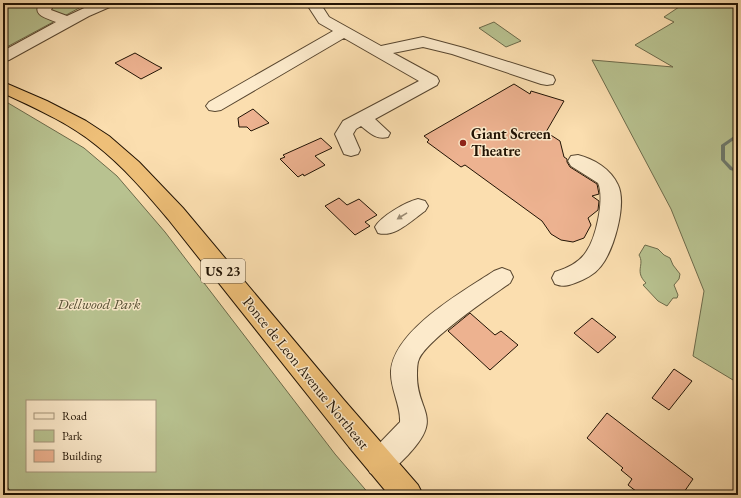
<svg xmlns="http://www.w3.org/2000/svg" width="741" height="498" viewBox="0 0 741 498" font-family="'EB Garamond',serif">
<style>
.green{fill:#b8c290;stroke:#6c6a4a;fill-rule:evenodd}
.lines{fill:none;stroke-linecap:round;stroke-linejoin:round}
.stream{fill:#6d786c;fill-rule:evenodd}
.building{fill:#edb290;stroke:#211304}
.minor-casing{stroke:#58462f;stroke-width:2}
.highway-casing{stroke:#211304;stroke-width:2}
.minor{fill:#fceacb;fill-rule:evenodd}
.highway{fill:#eebf78;fill-rule:evenodd}
.oneway{fill:#998971}
.poi-dot{fill:#8f2418;stroke:#fceacb;stroke-width:1.5}
.labels{text-anchor:middle;stroke-width:3;stroke-linejoin:round;paint-order:stroke}
.shield{fill:#fceacb;stroke:#635440;stroke-width:1}
.shield-label{font-size:14px;font-weight:bold;fill:#211304}
.poi-label{font-size:15px;font-weight:bold;fill:#211304;stroke:#fceacb;text-anchor:start}
.park-label{font-size:15px;font-style:italic;fill:#565035;stroke:#fceacb}
.street-label{font-size:15px;fill:#211304;stroke:#fceacb}
</style>
<rect width="100%" height="100%" fill="#fbdeaf"/>
<filter id="stains"><feTurbulence type="fractalNoise" baseFrequency=".005" numOctaves="4"/><feColorMatrix values="0 0 0 0 .2 0 0 0 0 .09 0 0 0 0 .02 0 0 0 .5 -.17"/></filter>
<radialGradient id="worn" r=".72"><stop offset=".6" stop-color="#630" stop-opacity="0"/><stop offset="1" stop-color="#630" stop-opacity=".3"/></radialGradient>
<path class="green" d="M3,3H95L81,7L3,49Z
M685,3H738V383L693,356L704,291L671,209L592,60L673,67L635,45L674,22L664,17Z
M494,22L521,41L506,47L479,28Z
M3,100L84,148L117,176L165,232L335,454L370,495H14L3,482ZM27,401H155V471H27Z
M645,245L658,249L664,255L670,258L673,265L680,274L679,279L674,285L678,295L677,298H673L667,306L658,301L643,285L646,283C634,271 645,265 639,255Z"/>
<g class="lines">
<path class="stream" d="M737,134H738V137L725,146V160L733,168H738V172L730,170L721,160V145Z"/>
</g>
<path class="building" d="M135,53L156,65L162,68L141,79L115,63Z
M514,84L530,94L531,91L564,101L546,132L560,141L564,157L567,159V162L570,167L597,184L599,194L592,196L599,201L598,210L588,218L591,225L584,238L573,242L561,240L551,234L542,221L465,165L461,167L427,142L429,140L424,136Z
M253,109L269,123L251,131L247,127H239L238,118Z
M321,138L332,148L315,156L325,165L304,176L303,174L298,177L280,159L285,157L283,155Z
M339,198L347,205L359,199L377,215L365,222L370,226L355,235L325,206Z
M470,313L495,335L501,331L518,345L490,370L448,331Z
M592,318L616,337L598,353L574,333Z
M674,369L692,381L669,410L652,398Z
M607,413L693,479L682,495H641L628,485L632,479L621,470L623,468L587,438Z"/>
<g class="lines">
<g class="minor-casing">
<path id="minor" d="M40,3H54L51,10L67,16L95,3H114L112,6L89,16L9,60L3,62V51L56,22C47,18 31,15 40,3Z
M306,3H320L329,17L381,46L423,37L464,48L553,76L555,80L553,84L547,85L541,84L452,54L423,47L393,53L437,77L439,81L437,85L375,119L390,133L388,137C376,140 370,133 361,126L356,129L353,134L360,150L358,154L351,156L344,154L335,134L343,121L419,81L344,38L221,110L215,111L209,110L206,106L209,102L333,31L319,23Z
M578,155C594,159 611,169 618,185C627,204 614,250 601,266C594,275 585,279 575,283C567,286 563,287 555,284L552,278L555,272C567,268 579,263 586,252C596,239 605,198 598,183L571,166L568,161L571,156Z
M418,199L425,201L428,206L425,211C412,220 395,238 378,233L375,227C381,216 406,202 418,199Z
M502,268L510,271L513,277L510,283C489,298 429,338 419,359C417,363 417,369 417,374C416,412 445,416 408,455C399,464 392,472 380,477L370,473L366,463L370,453L400,422C401,405 390,389 391,371C394,330 462,292 494,271Z"/>
</g>
<g class="highway-casing">
<path id="highway" d="M3,82L47,101L86,121L109,136L139,162L183,208L344,400L418,485L423,495H389L349,447L168,219C146,193 123,166 96,145C69,123 35,108 3,93Z"/>
</g>
<use href="#minor" class="minor"/>
<use href="#highway" class="highway"/>
</g>
<defs><path id="oneway-solid" d="M-6-.8H1V-3.2L6.5 0L1 3.2V.8H-6Z"/></defs>
<use class="oneway" href="#oneway-solid" transform="translate(402 216) rotate(148)"/>
<circle class="poi-dot" cx="463" cy="143" r="4"/>
<g class="labels">
<rect class="shield" x="201" y="259" width="44" height="24" rx="3"/>
<g class="shield-label">
<text x="223" y="276">US 23</text>
</g>
<g class="poi-label">
<text x="471" y="139">Giant Screen<tspan x="471" dy="17">Theatre</tspan></text>
</g>
<g class="park-label">
<text x="99" y="309">Dellwood Park</text>
</g>
<g class="street-label">
<text transform="translate(306 373) rotate(51)" y="5">Ponce de Leon Avenue Northeast</text>
</g>
</g>
<rect width="741" height="498" fill="none" stroke="#fbdeaf" stroke-width="16"/>
<rect x="4" y="4" width="733" height="490" fill="none" stroke="#211304" stroke-width="2"/>
<rect x="8" y="8" width="725" height="482" fill="none" stroke="#211304"/>
<rect x="26" y="400" width="130" height="72" fill="#fceacb" stroke="#a4947b"/>
<rect x="34" y="413" width="20" height="6" fill="#fceacb" stroke="#a4947b"/>
<text x="62" y="420" font-size="12" fill="#211304">Road</text>
<rect x="34" y="430" width="20" height="12" fill="#b8c290" stroke="#a4947b"/>
<text x="62" y="440" font-size="12" fill="#211304">Park</text>
<rect x="34" y="450" width="20" height="12" fill="#edb290" stroke="#a4947b"/>
<text x="62" y="460" font-size="12" fill="#211304">Building</text>
<rect width="100%" height="100%" filter="url(#stains)"/>
<rect width="100%" height="100%" fill="url(#worn)"/>
</svg>
